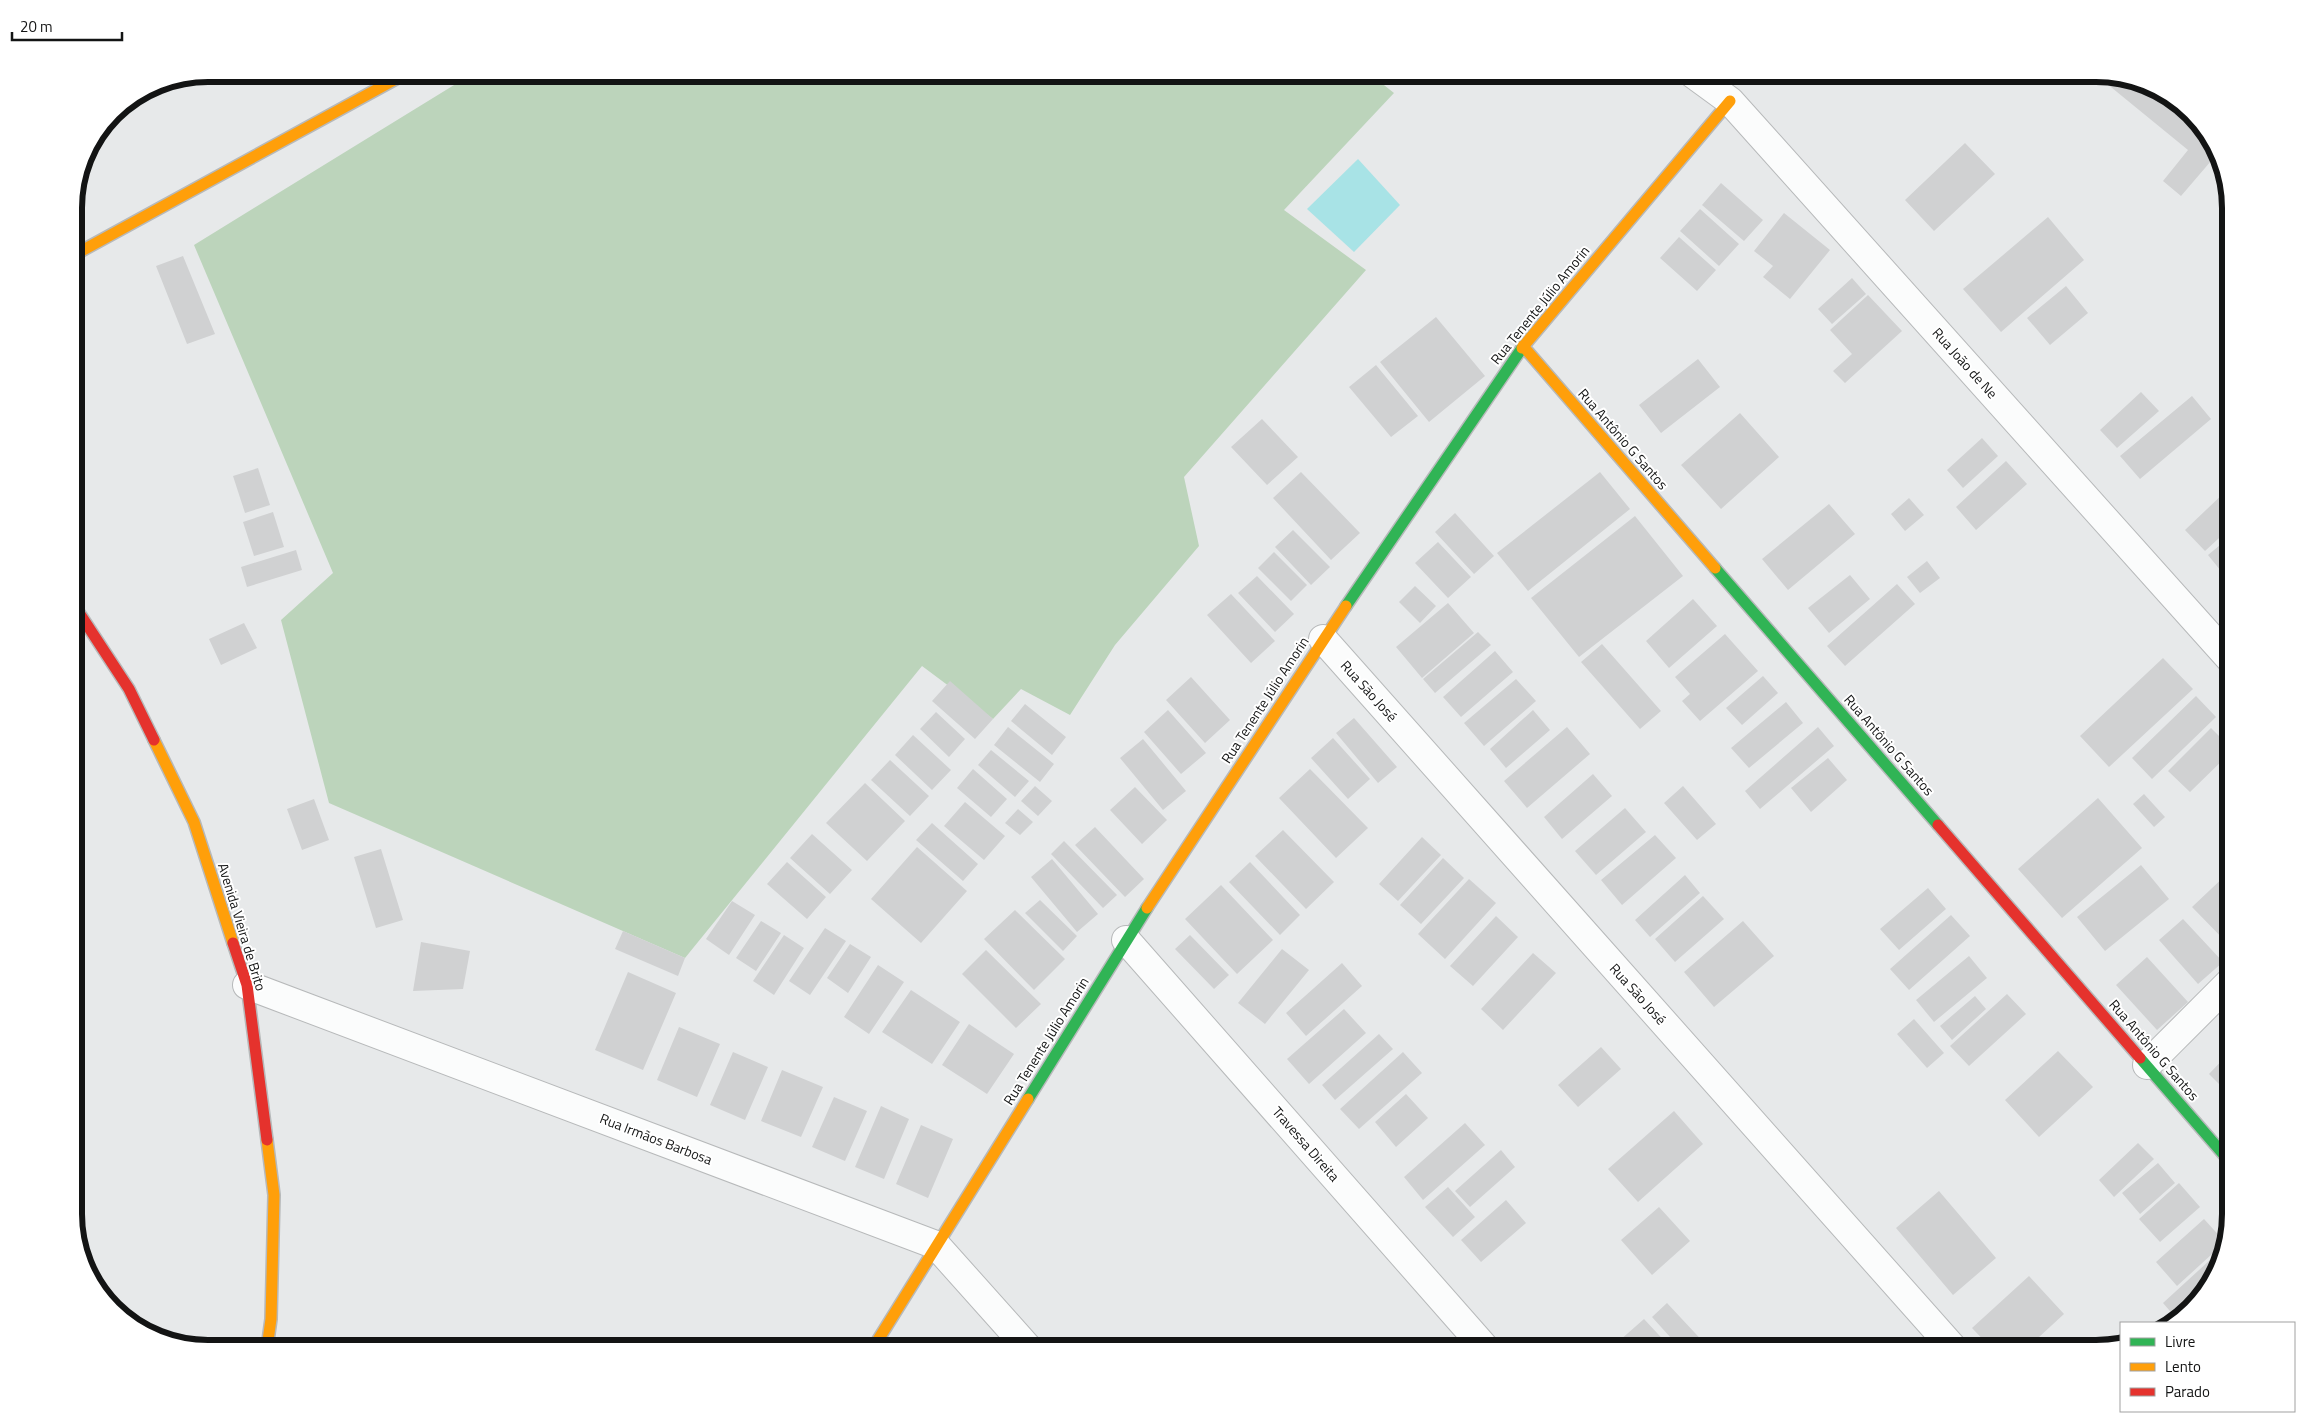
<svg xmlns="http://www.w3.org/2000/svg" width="2305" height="1422" viewBox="0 0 2305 1422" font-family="'Titillium Web',sans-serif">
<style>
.green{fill:#bcd4bb}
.water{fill:#a8e3e6}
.building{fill:#d0d1d2}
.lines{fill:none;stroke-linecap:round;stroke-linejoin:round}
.street-casing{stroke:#b7b9ba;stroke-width:30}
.fast-casing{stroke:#b7b9ba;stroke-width:14}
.slow-casing{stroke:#b7b9ba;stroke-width:14}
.jam-casing{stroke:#b7b9ba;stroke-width:14}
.street{stroke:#fbfcfc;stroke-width:28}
.fast{stroke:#30b455;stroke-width:11}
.slow{stroke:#ff9f0a;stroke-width:11}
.jam{stroke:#e5322d;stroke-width:11}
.labels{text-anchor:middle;stroke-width:4;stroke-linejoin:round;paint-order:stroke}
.street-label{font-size:14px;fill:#131414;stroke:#fff}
.rim{fill:none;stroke:#131414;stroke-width:6}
</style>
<rect width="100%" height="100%" fill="#e7e9ea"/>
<path class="green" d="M472,74H1370L1394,93L1284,210L1366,270L1184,477L1199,546L1115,645L1070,715L1021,689L993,719L922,666L685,958L329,803L281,620L333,573L194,245Z"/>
<path class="water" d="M1358,159L1400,205L1354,252L1307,209Z"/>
<path class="building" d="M2111,77L2164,92L2213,141L2217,154L2181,196L2163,181L2188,150L2106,83Z
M1965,143L1995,174L1934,231L1905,200Z
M1721,183L1763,220L1744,241L1702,205Z
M1700,209L1739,244L1719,266L1680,231Z
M1784,213L1830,250L1790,299L1763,277L1773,266L1754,251Z
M2048,217L2084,260L2001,332L1963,289Z
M1679,237L1716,270L1697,291L1660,258Z
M183,256L215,334L187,344L156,266Z
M1852,278L1866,294L1832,324L1818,309Z
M2066,286L2088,313L2050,345L2027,318Z
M1868,295L1902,331L1845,383L1833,371L1852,354L1830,330Z
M1436,317L1485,376L1429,422L1380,362Z
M1698,359L1720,387L1661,433L1639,405Z
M1376,365L1418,416L1391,437L1349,387Z
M2141,392L2159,411L2117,448L2100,430Z
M2192,396L2211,419L2140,479L2120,456Z
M1740,413L1779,457L1721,509L1681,465Z
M1262,419L1298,457L1267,485L1231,447Z
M1982,438L1998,456L1963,488L1947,470Z
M2006,461L2027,484L1976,530L1956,507Z
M258,468L270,505L245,513L233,476Z
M1301,472L1360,533L1331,560L1273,498Z
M1600,472L1630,509L1528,591L1497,553Z
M2227,490L2231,495V527L2205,551L2185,530Z
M1909,498L1924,515L1905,531L1891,514Z
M1829,504L1855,534L1788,590L1762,559Z
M273,512L284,547L254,556L243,522Z
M1455,513L1494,556L1474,574L1435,532Z
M1635,516L1683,576L1579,657L1531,598Z
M1293,530L1330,567L1311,585L1275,547Z
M2231,536V571L2225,576L2208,555Z
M1438,542L1471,577L1448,598L1415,563Z
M296,550L302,570L247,587L241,567Z
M1274,552L1307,585L1291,601L1258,568Z
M1927,561L1940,578L1920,593L1907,577Z
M1850,575L1870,599L1829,633L1808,608Z
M1257,576L1294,614L1275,632L1238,593Z
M1897,584L1915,604L1845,666L1827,646Z
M1415,586L1436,606L1420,623L1399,602Z
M1231,594L1275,641L1251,663L1207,615Z
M1693,599L1717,626L1669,668L1646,641Z
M1448,603L1474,633L1422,678L1396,647Z
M244,623L257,648L221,665L209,639Z
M1478,632L1491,645L1435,693L1423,679Z
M1725,634L1758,671L1700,721L1682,701L1690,694L1675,677Z
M1602,644L1661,711L1640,729L1581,662Z
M1495,651L1513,672L1461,717L1443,697Z
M2163,658L2193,689L2109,767L2080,736Z
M1763,676L1778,693L1742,725L1726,708Z
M1191,677L1230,720L1205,743L1166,700Z
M1516,679L1536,701L1484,746L1464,723Z
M950,681L993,719L975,739L932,701Z
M2196,696L2216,717L2152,779L2132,758Z
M1786,702L1803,723L1749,768L1731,748Z
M1025,704L1066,737L1052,755L1011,721Z
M1168,710L1206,753L1181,774L1144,732Z
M1533,710L1550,730L1506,768L1490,749Z
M936,712L965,739L949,757L920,729Z
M1354,718L1397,767L1378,783L1336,733Z
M1008,727L1054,764L1040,782L994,745Z
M1567,727L1590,754L1527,808L1504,781Z
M1818,727L1834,746L1760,809L1745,791Z
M2211,728L2231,748V752L2190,792L2168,771Z
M913,735L951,770L932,790L895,755Z
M1333,738L1370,779L1348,799L1311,758Z
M1143,739L1186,791L1163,810L1120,758Z
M991,750L1029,781L1015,797L978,765Z
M1828,758L1847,780L1811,812L1791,788Z
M890,760L929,796L910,816L871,780Z
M973,769L1007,799L991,817L957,788Z
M1310,769L1368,828L1336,858L1279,798Z
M1593,774L1612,796L1562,839L1544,817Z
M865,783L905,821L867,861L826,823Z
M1035,786L1052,801L1038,816L1021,801Z
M1683,786L1716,824L1697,840L1664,803Z
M1135,787L1167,820L1142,844L1110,810Z
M2144,794L2165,817L2154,827L2133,804Z
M2098,798L2142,848L2062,918L2018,869Z
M314,799L329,840L302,850L287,809Z
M965,802L1005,836L984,860L944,826Z
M1625,808L1646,832L1596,875L1575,851Z
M1018,809L1033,822L1020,835L1005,823Z
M932,823L978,864L963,881L916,840Z
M1095,827L1144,879L1125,897L1075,845Z
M1283,830L1334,882L1306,909L1255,856Z
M812,834L852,870L830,894L790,858Z
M1655,835L1676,858L1622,905L1601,880Z
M1422,837L1441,855L1398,901L1379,884Z
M1064,841L1117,895L1103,908L1051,854Z
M917,847L967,891L921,943L871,899Z
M381,849L403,920L376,928L354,857Z
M1443,858L1464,878L1421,924L1400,905Z
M1052,859L1098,914L1077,932L1031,877Z
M787,862L826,897L807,919L767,884Z
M1250,862L1300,915L1280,935L1229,882Z
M2141,865L2169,899L2105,951L2077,917Z
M2228,873L2231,876V947L2192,907Z
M1685,875L1700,893L1650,937L1635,920Z
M1469,879L1496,903L1445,959L1418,934Z
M1221,885L1273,940L1237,974L1185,919Z
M1928,888L1946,909L1899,950L1880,929Z
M1703,896L1724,919L1675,962L1655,939Z
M1040,900L1077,936L1063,951L1025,913Z
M732,901L755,915L729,955L706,939Z
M1015,910L1065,959L1034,990L984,939Z
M1951,915L1970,936L1909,990L1890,969Z
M1496,916L1518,937L1473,986L1450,966Z
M2183,919L2223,962L2198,984L2159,940Z
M761,921L781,933L756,971L736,958Z
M1743,921L1774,956L1714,1007L1684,972Z
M825,928L846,941L810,995L789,981Z
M623,931L685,958L678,976L615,949Z
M784,935L804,948L774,995L753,981Z
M1190,935L1229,975L1214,989L1175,949Z
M421,942L470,951L463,989L413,991Z
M850,944L871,957L848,993L827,978Z
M1282,949L1309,970L1265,1024L1238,1003Z
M986,950L1041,1004L1016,1028L962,974Z
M1533,953L1556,973L1503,1030L1481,1009Z
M1969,956L1987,978L1934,1022L1916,1000Z
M2147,957L2188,1002L2157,1030L2116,985Z
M1342,963L1362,986L1306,1036L1286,1013Z
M878,965L904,982L869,1034L844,1017Z
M628,972L676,993L643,1070L595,1050Z
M911,990L960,1022L932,1064L882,1032Z
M2007,994L2026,1014L1969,1066L1950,1046Z
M1975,996L1986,1009L1952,1040L1940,1026Z
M1344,1009L1366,1033L1309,1084L1287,1059Z
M1914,1019L1944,1053L1927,1068L1897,1034Z
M969,1024L1014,1054L987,1094L942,1065Z
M679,1027L720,1044L697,1097L657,1080Z
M1379,1034L1393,1049L1335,1100L1322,1085Z
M1601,1047L1621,1069L1578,1107L1558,1085Z
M2058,1051L2093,1087L2039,1137L2005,1100Z
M2231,1051V1096L2209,1074Z
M733,1052L768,1067L745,1120L710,1105Z
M1403,1052L1422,1073L1359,1129L1340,1109Z
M782,1070L823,1087L801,1137L761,1121Z
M1406,1094L1428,1118L1396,1147L1375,1122Z
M834,1097L867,1111L845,1161L812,1147Z
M881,1106L909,1119L884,1179L855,1167Z
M1674,1111L1703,1144L1638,1202L1608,1169Z
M1465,1123L1485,1145L1423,1200L1404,1177Z
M921,1125L953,1139L928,1198L896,1184Z
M2138,1143L2154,1159L2114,1197L2099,1180Z
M1501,1150L1515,1167L1470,1207L1455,1191Z
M2158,1163L2175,1183L2140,1214L2122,1193Z
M2179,1183L2200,1207L2160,1242L2139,1219Z
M1448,1187L1475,1217L1453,1237L1425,1207Z
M1939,1191L1996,1258L1953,1295L1896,1228Z
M1506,1200L1526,1223L1481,1262L1461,1240Z
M1659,1207L1690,1241L1652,1275L1621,1240Z
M2204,1219L2224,1241L2223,1244L2177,1286L2156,1262Z
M2222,1249L2213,1281L2176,1318L2163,1303Z
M2029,1276L2064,1314L2027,1348H1991L1972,1328Z
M1667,1303L1709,1348H1680L1652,1317Z
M1644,1319L1671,1348H1611Z
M2118,1335L2121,1342L2105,1346Z"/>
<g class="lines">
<g class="street-casing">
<path id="street" d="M1693,74L1730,101L2231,660
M1323,639L1953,1348
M1126,940L1485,1348
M247,985L936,1245L1028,1348
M2147,1065L2231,981"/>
</g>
<g class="fast-casing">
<path id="fast" d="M1715,568L1938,825
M1346,606L1522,348
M2140,1058L2231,1163
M1028,1099L1147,908"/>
</g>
<g class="slow-casing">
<path id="slow" d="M74,255L405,74
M1523,346L1715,568
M1522,348L1730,101
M154,740L194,822L233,943
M1147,908L1346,606
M267,1140L274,1195L271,1319L267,1348
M873,1348L1028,1099"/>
</g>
<g class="jam-casing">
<path id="jam" d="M74,605L129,689L154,740
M1938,825L2140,1058
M233,943L247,985L267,1140"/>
</g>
<use href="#street" class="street"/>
<use href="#fast" class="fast"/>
<use href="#slow" class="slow"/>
<use href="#jam" class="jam"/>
</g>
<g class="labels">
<g class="street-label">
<text transform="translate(1540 305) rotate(-51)" y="5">Rua Tenente Júlio Amorin</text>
<text transform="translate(1965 363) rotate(48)" y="5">Rua João de Ne</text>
<text transform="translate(1623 439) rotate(49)" y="5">Rua Antônio G Santos</text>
<text transform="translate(1369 691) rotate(48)" y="5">Rua São José</text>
<text transform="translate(1265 700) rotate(-57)" y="5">Rua Tenente Júlio Amorin</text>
<text transform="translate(1889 745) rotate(49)" y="5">Rua Antônio G Santos</text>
<text transform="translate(242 927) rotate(73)" y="5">Avenida Vieira de Brito</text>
<text transform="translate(1638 994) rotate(48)" y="5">Rua São José</text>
<text transform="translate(1046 1041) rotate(-58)" y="5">Rua Tenente Júlio Amorin</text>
<text transform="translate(2154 1050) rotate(49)" y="5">Rua Antônio G Santos</text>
<text transform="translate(656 1139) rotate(21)" y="5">Rua Irmãos Barbosa</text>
<text transform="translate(1306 1144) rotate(49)" y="5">Travessa Direita</text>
</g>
</g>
<path d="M0 0H2305V1422H0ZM208 82H2096A126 126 0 0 1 2222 208V1214A126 126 0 0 1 2096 1340H208A126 126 0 0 1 82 1214V208A126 126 0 0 1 208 82Z" fill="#fff" fill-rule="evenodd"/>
<path class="rim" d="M208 82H2096A126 126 0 0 1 2222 208V1214A126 126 0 0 1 2096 1340H208A126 126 0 0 1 82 1214V208A126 126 0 0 1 208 82Z"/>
<rect x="2120" y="1322" width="175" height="90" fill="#ffffff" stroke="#a1a1a1"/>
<rect x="2130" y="1338" width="25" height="8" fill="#30b455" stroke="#a1a1a1"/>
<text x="2165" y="1347" font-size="15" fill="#131414">Livre</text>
<rect x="2130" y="1363" width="25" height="8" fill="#ff9f0a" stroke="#a1a1a1"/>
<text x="2165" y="1372" font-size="15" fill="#131414">Lento</text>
<rect x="2130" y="1388" width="25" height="8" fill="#e5322d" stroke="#a1a1a1"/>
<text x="2165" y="1397" font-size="15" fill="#131414">Parado</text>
<path d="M12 32v8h110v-8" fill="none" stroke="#131414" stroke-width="2.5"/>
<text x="20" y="32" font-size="15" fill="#131414" stroke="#ffffff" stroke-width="4" paint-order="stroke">20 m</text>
</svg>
